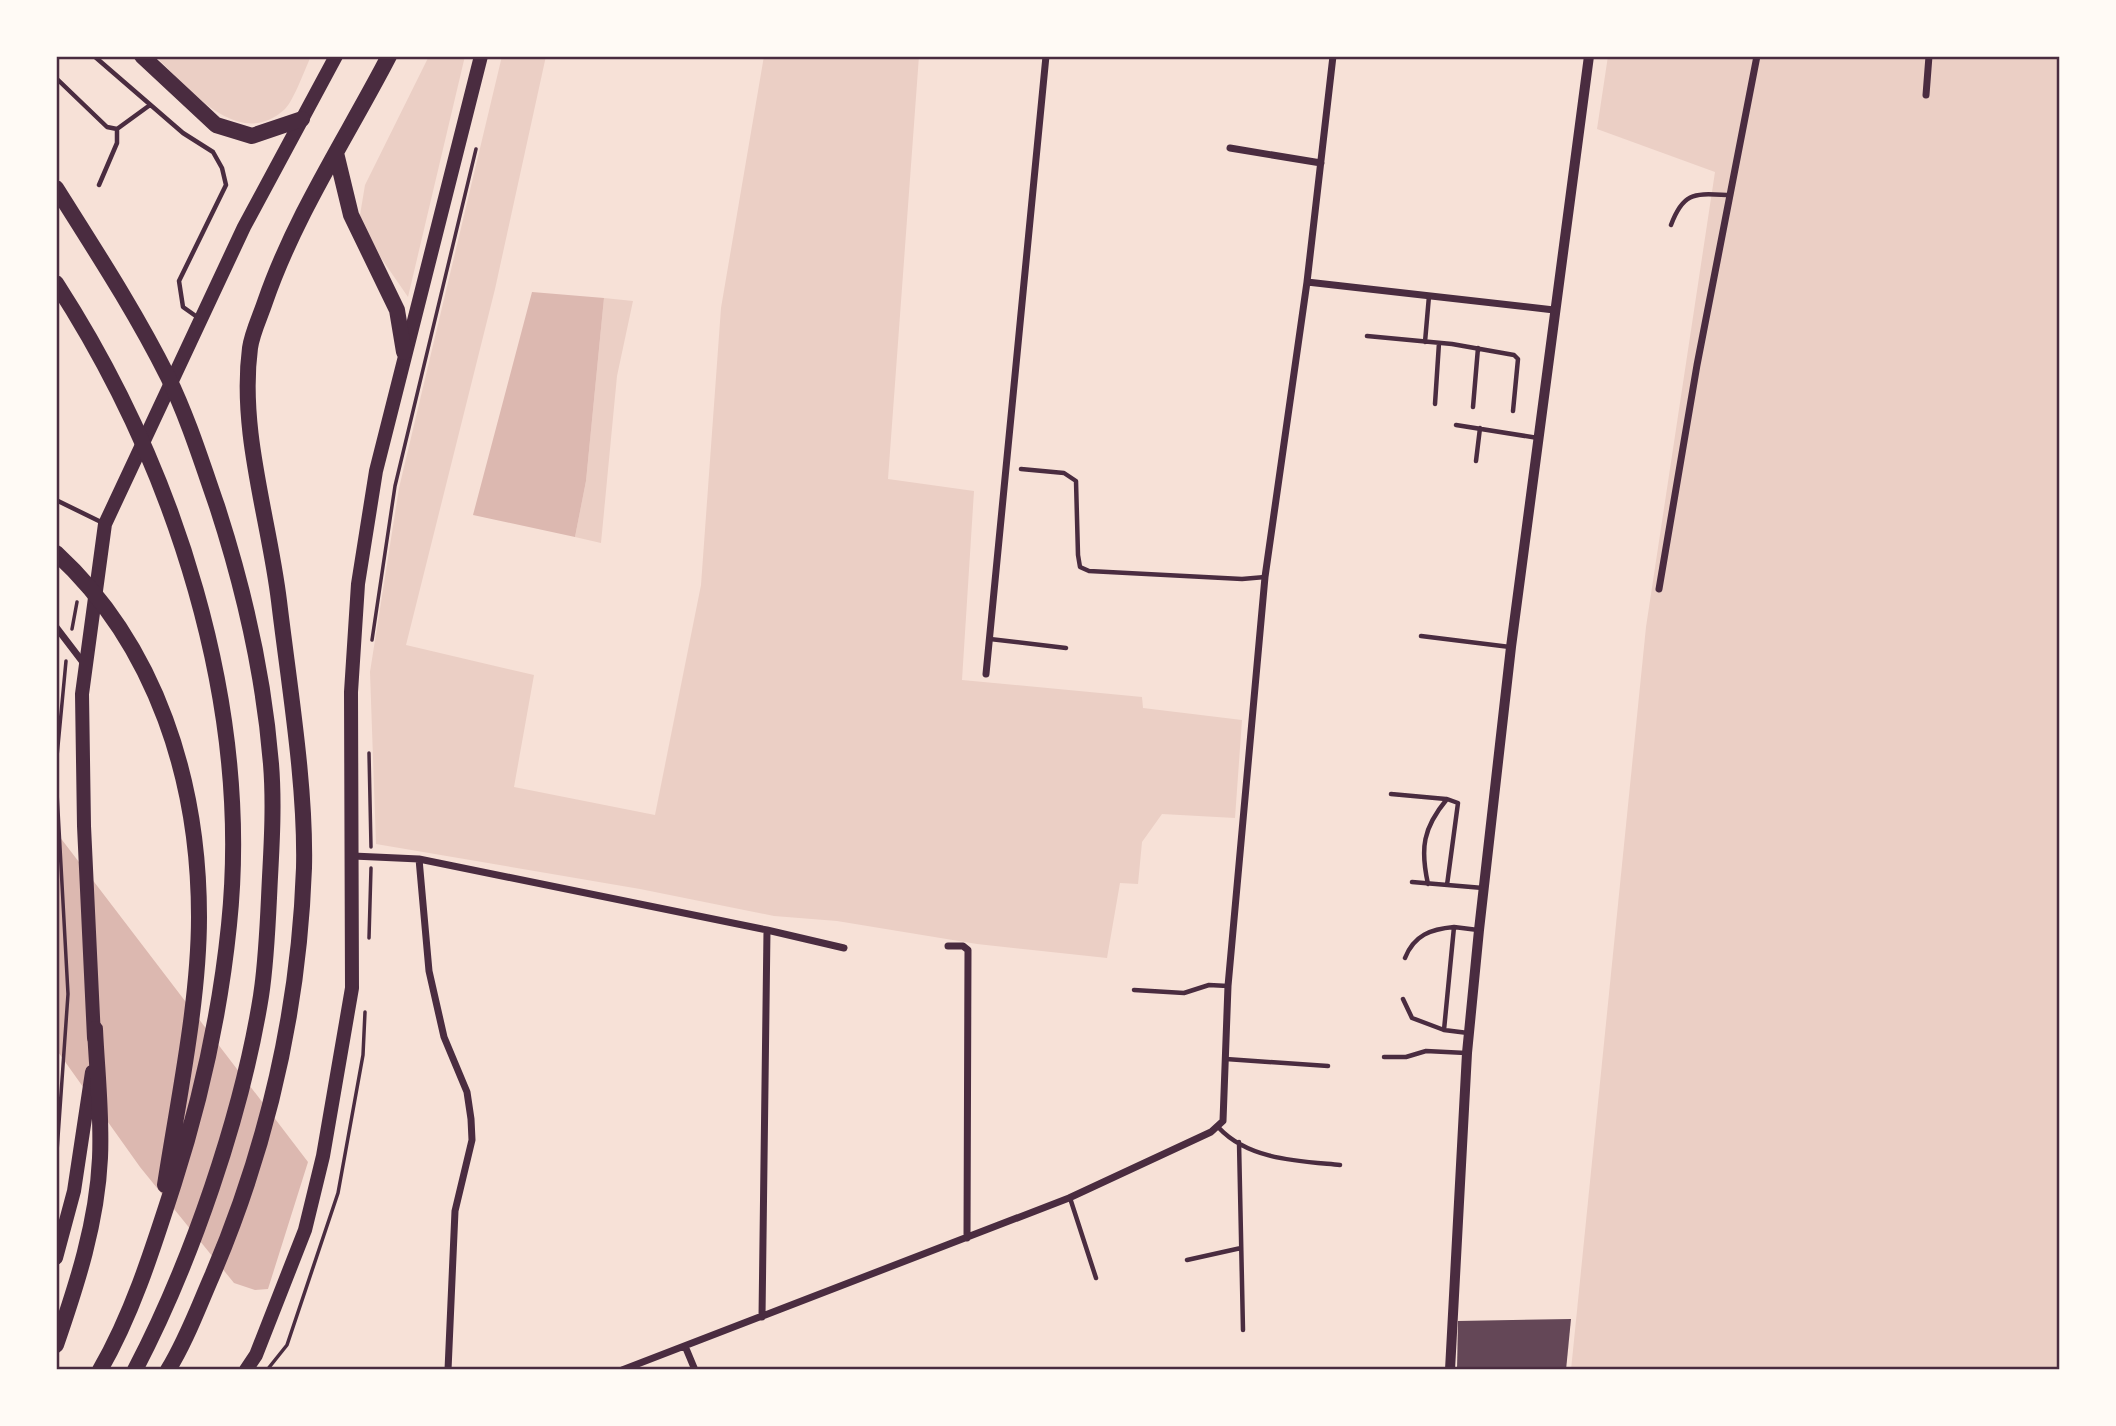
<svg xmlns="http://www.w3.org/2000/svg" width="2116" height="1426" viewBox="0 0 2116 1426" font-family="Quicksand,sans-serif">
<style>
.green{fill:#ebcfc5}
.water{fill:#dcb8b0}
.building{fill:#644757}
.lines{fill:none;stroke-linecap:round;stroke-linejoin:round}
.path{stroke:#4a2c40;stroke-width:3.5}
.service{stroke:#4a2c40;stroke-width:4.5}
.minor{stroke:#4a2c40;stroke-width:7}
.tertiary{stroke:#4a2c40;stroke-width:10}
.primary{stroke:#4a2c40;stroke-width:14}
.motorway{stroke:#4a2c40;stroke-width:16}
.neatline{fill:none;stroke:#4a2c40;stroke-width:2.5}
</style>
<rect width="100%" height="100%" fill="#f7e1d7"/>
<path class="green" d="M155,56H311C305,69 294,100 285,109C238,153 186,85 155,56Z
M429,56H465L408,297L368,239L360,215L365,185Z
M502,56H546L495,289L406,645L534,675L514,787L655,815L701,585L721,308L764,56H919L888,479L974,491L962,680L1142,697L1143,708L1242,720L1235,818L1162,814L1142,842L1138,884L1120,883L1107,958L977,944L837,921L774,916L640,889L376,844L370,672L399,488Z
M1608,56H2060V1370H1571L1646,627L1715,172L1597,129Z
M604,298L633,301L617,376L601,543L575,537L586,481Z"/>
<path class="water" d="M532,292L604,298L586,481L575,537L473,515Z
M56,832L308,1162L268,1289L255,1290L234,1283L140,1167L56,1049Z"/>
<path class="building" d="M1571,1319L1566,1370H1457L1458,1321Z"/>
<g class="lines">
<path class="path" d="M72,629L77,602
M372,640L395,486L476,149
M369,753L371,847
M56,767L66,661
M56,774L68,994L56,1166
M369,938L371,868
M267,1370L287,1345L338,1193L363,1055L365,1012"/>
<path class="service" d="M94,56L183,133L213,152L222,168L226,185L179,281L183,307L200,319
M56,78L107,127L117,129L150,105
M99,185L117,143V129
M1671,225C1684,190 1696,194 1730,195
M1367,336L1452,344L1514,355L1518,359L1513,411
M1425,342L1429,296
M1435,404L1439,343
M1473,407L1478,348
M1456,425L1538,438
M1476,461L1480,428
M1021,469L1064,473L1076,481L1078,555L1080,567L1089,571L1242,579L1265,577
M56,500L101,522
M1421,636L1510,647
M990,639L1066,648
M1391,794L1446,799
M1412,882L1483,888
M1428,884C1420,848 1423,828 1447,799L1458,803L1447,885
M1405,958C1414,935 1431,929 1454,927
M1134,990L1184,993L1209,985L1228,986
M1403,999L1412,1018L1444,1030
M1468,1033L1444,1030L1454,927L1478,930
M1384,1057H1406L1426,1051L1466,1053
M1226,1059L1328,1066
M1219,1128C1249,1160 1299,1161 1340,1165
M1239,1142L1243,1330
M1070,1198L1096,1278
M1187,1260L1241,1248"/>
<path class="minor" d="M1926,95L1929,56
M1230,148L1321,163
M1307,282L1554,310
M1659,589L1697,365L1757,56
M56,627L85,665
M986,674L1046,56
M353,856L419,859L767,930L762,1317
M419,859L429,971L444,1037L467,1092L471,1119L472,1140L455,1211L448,1370
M767,930L844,948
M948,946H963L968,950L967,1238
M685,1346L695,1370
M622,1370L1069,1198L1211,1132L1223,1121L1228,986L1265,577L1307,282L1333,56"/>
<path class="tertiary" d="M1450,1370L1467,1053L1479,930L1511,647L1589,56"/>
<path class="primary" d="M94,1038L84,826L82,694L105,524L244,227L336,56
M56,1258L74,1191L92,1072
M246,1370L256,1355L305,1230L323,1156L352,988L351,692L358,584L376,471L481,56"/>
<path class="motorway" d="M142,56L216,125L252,136L302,119
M336,153L351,215L397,310L404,352
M56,188C95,250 135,311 168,377C188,418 202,463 217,506C244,589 264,677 271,764C274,801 272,840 270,877C268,916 267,957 261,996C242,1115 191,1263 135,1370
M56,283C175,467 252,704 229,925C220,1013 201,1099 174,1183C154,1245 133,1313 100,1370
M56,553C157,646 199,782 199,917C199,1002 178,1100 165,1185
M56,1345C77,1284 97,1223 100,1158C102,1115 97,1072 95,1029
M168,1370C186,1341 198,1308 212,1276C267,1147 299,1010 304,868C306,785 289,685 279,601C269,518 239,432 250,348C252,333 260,317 265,302C295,215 347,137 389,56"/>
</g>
<rect width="2116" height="1426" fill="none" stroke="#fffaf5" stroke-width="116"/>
<rect x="58" y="58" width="2000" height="1310" class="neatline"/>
</svg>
